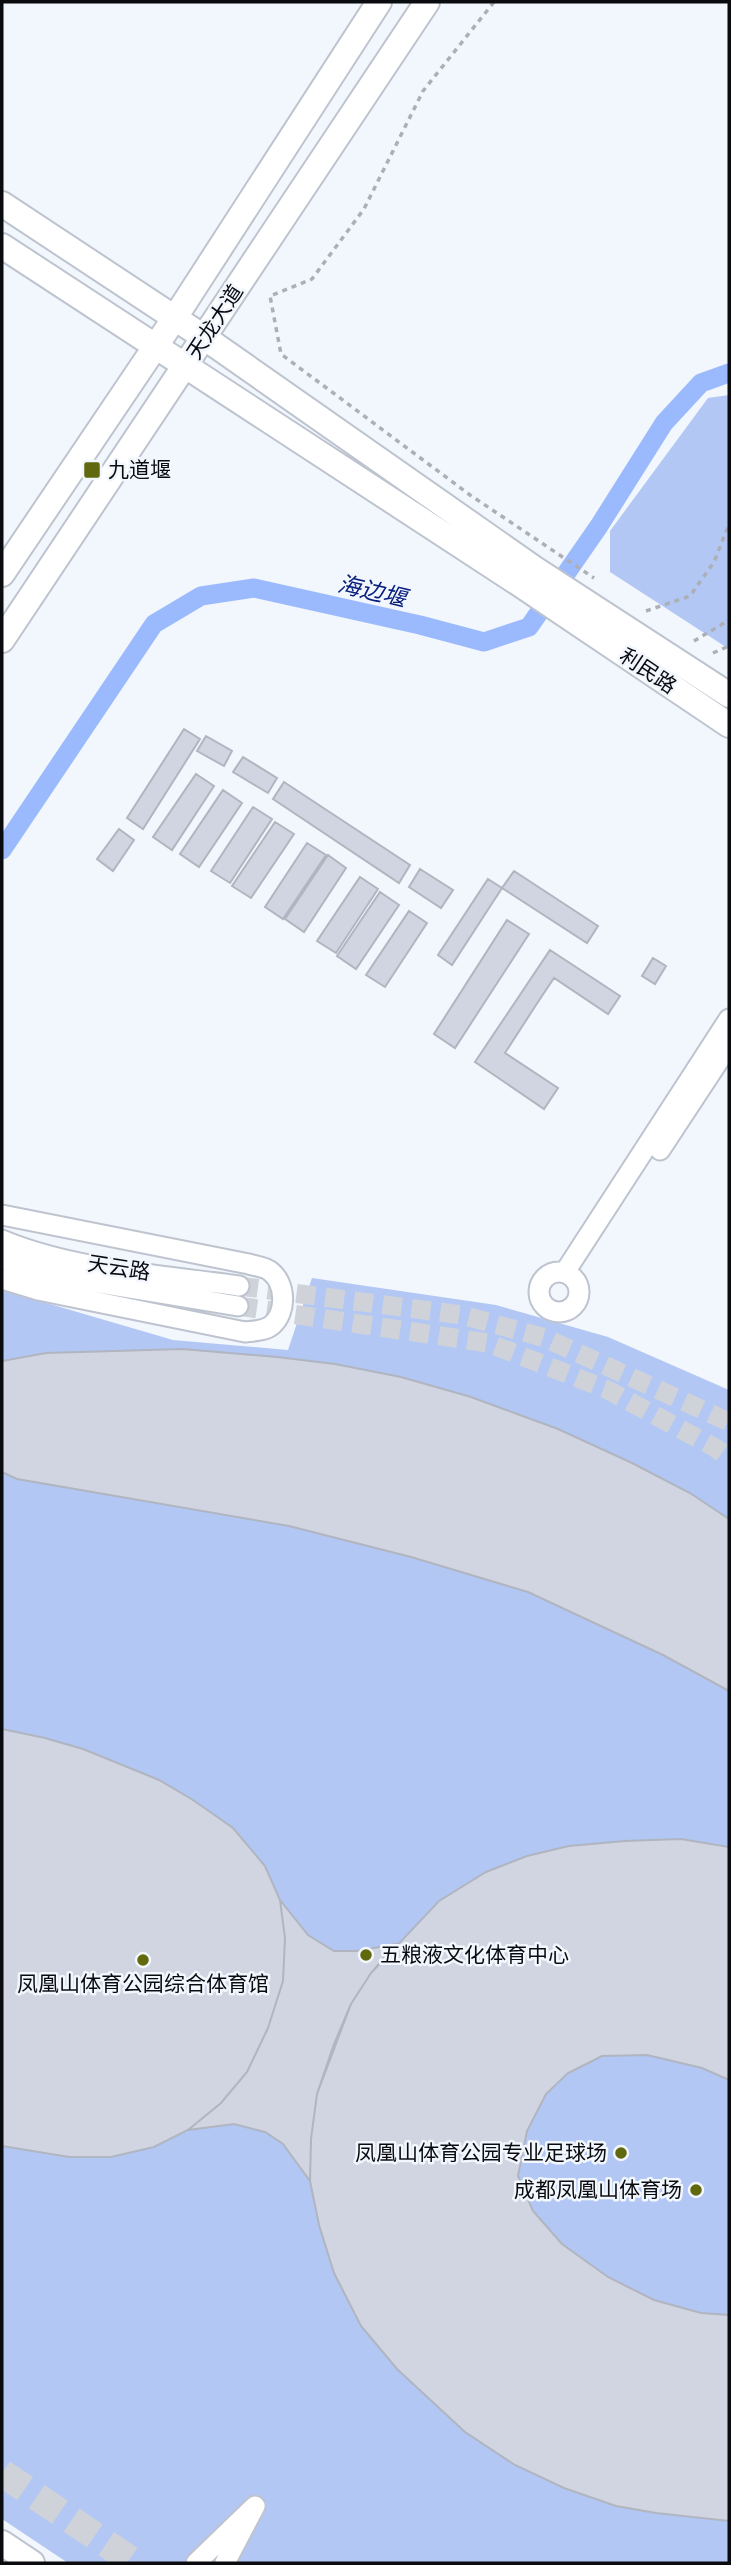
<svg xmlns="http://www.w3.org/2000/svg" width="731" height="2565" viewBox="0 0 731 2565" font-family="'Fira Sans','Noto Sans SC',sans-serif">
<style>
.green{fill:#b2c7f4}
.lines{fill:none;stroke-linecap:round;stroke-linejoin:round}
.canal{stroke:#9bbafd;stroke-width:19}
.building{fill:#d0d5e1;stroke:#b0b5c0;stroke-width:2}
.minor-tunnel{stroke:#cfd3d9;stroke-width:19;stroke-dasharray:19 10;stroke-linecap:butt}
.highway-tunnel{stroke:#cfd3d9;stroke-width:28;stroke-dasharray:28 14;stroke-linecap:butt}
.minor-casing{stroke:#bec4cf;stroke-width:23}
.major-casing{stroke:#bec4cf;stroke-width:28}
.path{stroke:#acafb5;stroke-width:3.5;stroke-dasharray:5 5;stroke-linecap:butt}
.minor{stroke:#fff;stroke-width:19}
.major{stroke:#fff;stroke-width:24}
.poi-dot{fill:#61690e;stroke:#f2f6fd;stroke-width:2.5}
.labels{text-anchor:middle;stroke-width:5;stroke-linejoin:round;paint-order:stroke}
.street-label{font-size:21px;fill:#0a0b0f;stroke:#f2f6fd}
.poi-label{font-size:21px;fill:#0a0b0f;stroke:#f2f6fd;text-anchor:start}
.water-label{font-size:23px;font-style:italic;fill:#09207e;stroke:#f2f6fd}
</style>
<rect width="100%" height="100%" fill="#f2f6fd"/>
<path class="green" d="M729,395V649L610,572V531L708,398Z
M312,1278L496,1305L608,1337L729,1390V2563H68L2,2519V1290L173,1340L288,1350Z"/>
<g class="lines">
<path class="canal" d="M2,850L154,624L201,596L254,588L420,625L484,642L529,627L599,526L664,423L701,383L729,373"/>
</g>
<path class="building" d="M184,729L200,739L143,829L127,818Z
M206,736L232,751L224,766L197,751Z
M243,757L277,778L268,793L233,772Z
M196,774L214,786L172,850L153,837Z
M284,782L410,865L399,883L273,799Z
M223,790L242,803L199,867L180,854Z
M253,807L272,819L230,883L211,871Z
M275,822L294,834L251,898L232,886Z
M119,829L134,840L113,871L97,859Z
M307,843L326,855L283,919L265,907Z
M328,855L346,868L304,932L285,919Z
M420,869L453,890L441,908L409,887Z
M514,871L598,926L587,943L502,888Z
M360,877L378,889L336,953L317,941Z
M488,879L502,888L452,965L438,955Z
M380,892L399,905L356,969L337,956Z
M409,911L427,923L385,987L366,975Z
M507,920L529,934L455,1048L434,1034Z
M550,950L620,996L608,1014L554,978L536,1005L505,1053L558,1088L544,1109L475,1062Z
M653,958L666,966L655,984L642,976Z
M182,1349L277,1357L335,1364L401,1377L471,1397L558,1429L632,1463L690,1493L729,1519V1691L663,1655L528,1592L411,1557L289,1526L17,1479L2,1472V1361L46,1353Z
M2,1729L45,1738L83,1749L159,1780L193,1800L233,1828L265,1866L280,1900L285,1938L283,1981L268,2028L247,2072L221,2103L188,2130L154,2147L111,2157H69L2,2146Z
M681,1839L729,1847V2080L702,2068L647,2055L602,2056L568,2073L546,2094L527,2131L518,2176L533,2211L562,2244L608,2277L654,2300L701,2313L729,2315V2521L656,2513L616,2506L564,2488L515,2465L465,2432L397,2369L361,2326L334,2273L319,2225L310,2181L311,2139L317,2094L351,2004L371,1973L439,1901L486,1872L527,1856L569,1846L625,1841Z
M280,1900L308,1935L334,1951H357L396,1944L371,1973L351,2004L334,2044L317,2094L311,2139L310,2181L283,2144L265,2132L234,2124L188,2130L221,2103L247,2072L268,2028L283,1981L285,1938Z"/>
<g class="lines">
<path class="minor-tunnel" d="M239,1286L462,1315L545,1338L729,1422
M238,1306L488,1343L606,1389L714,1447L729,1458"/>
<path class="highway-tunnel" d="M2,2473L135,2563"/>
<g class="minor-casing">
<path id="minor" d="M660,1150L729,1045
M2,1215L249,1264C255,1266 265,1267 270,1271C286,1283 287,1312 272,1325C265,1331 253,1331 245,1332L38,1290L2,1279
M2,1240C74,1270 163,1275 239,1286
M2,1259L50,1275L238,1306
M539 1292a20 20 0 1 1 40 0a20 20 0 1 1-40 0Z
M565,1272L729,1019
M196,2563L255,2506L225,2563"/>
</g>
<g class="major-casing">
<path id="major" d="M2,204L205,338L535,569L729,695
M2,246L521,585L729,725
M2,574L174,319L379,2
M2,640L427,2
M2,2543L32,2563"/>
</g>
<path class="path" d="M494,2L423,91L364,209L312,279L270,296L281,354L470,495L594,578
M646,611L690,596L714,562L729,524
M694,641L729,620
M713,653L729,646"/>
<use href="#minor" class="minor"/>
<use href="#major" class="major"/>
</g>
<g class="poi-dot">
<rect x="83" y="461" width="18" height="18" rx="3.5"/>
<circle cx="366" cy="1955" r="7"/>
<circle cx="143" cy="1960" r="7"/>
<circle cx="621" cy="2153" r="7"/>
<circle cx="696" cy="2190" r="7"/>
</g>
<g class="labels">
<g class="street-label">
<text transform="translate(215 322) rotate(-57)" y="7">天龙大道</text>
<text transform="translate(648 671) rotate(34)" y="7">利民路</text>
<text transform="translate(119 1268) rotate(9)" y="7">天云路</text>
</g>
<g class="poi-label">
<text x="108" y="477">九道堰</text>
<text x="380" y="1962">五粮液文化体育中心</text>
<text x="143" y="1991" text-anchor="middle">凤凰山体育公园综合体育馆</text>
<text x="607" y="2160" text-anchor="end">凤凰山体育公园专业足球场</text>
<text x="682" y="2197" text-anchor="end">成都凤凰山体育场</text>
</g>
<g class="water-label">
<text transform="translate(372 591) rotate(13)" y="8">海边堰</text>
</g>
</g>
<rect width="731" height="2565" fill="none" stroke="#0a0b0f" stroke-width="7"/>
</svg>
